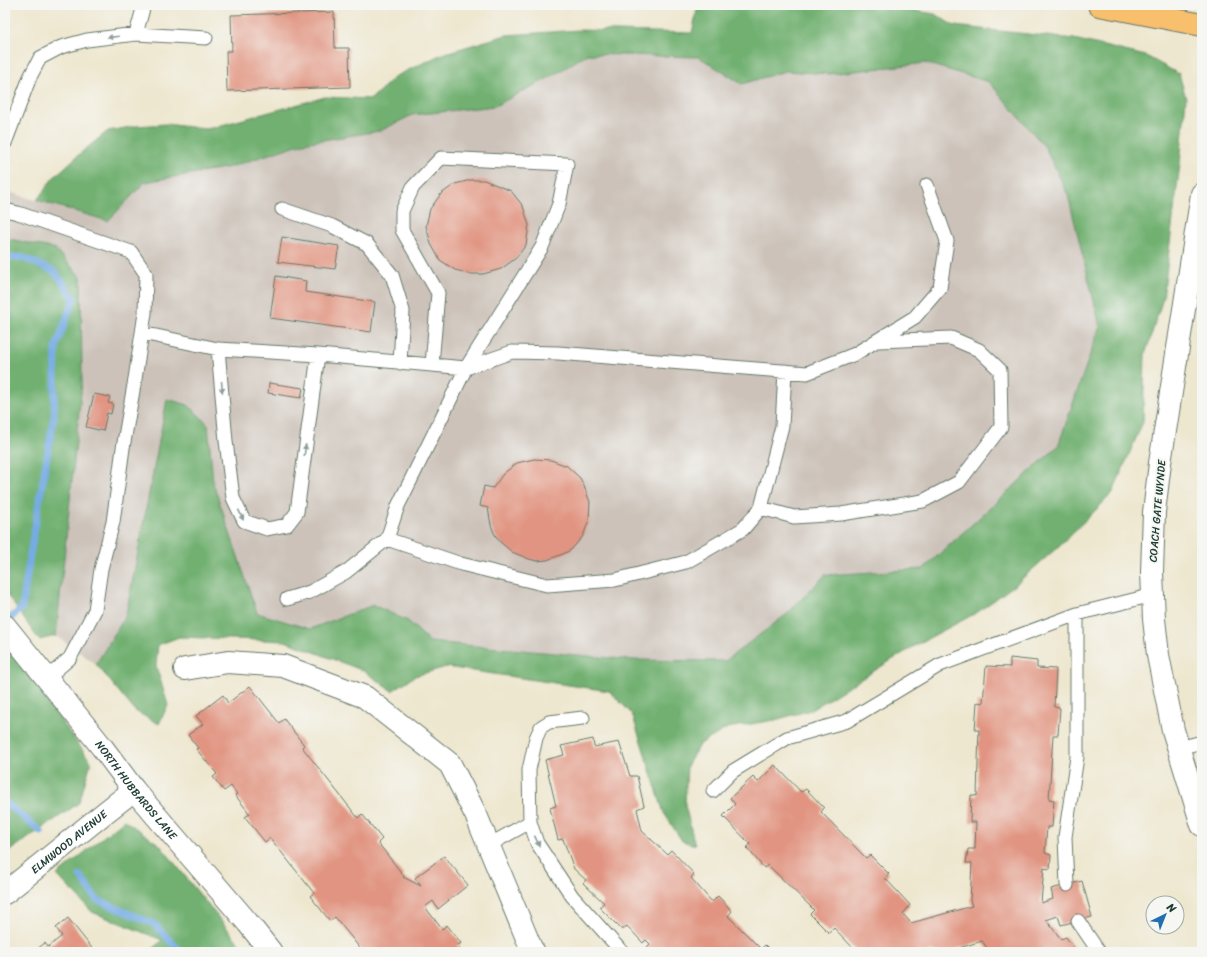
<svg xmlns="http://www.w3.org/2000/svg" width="1207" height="957" viewBox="0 0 1207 957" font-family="Sriracha,sans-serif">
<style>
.industrial{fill:#ccc2b9}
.forest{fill:#71b071;stroke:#487652}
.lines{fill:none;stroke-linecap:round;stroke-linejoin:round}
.stream{stroke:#76ace4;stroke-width:7}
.building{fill:#e19481}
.lane-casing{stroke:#67786a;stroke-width:15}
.street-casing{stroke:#67786a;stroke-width:24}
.primary-casing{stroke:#67786a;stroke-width:24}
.lane{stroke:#fff;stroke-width:13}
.street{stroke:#fff;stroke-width:22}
.primary{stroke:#f8bf6c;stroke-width:22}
.oneway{fill:#8f9e9a}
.labels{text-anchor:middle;stroke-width:4;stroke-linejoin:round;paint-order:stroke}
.street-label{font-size:11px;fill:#1f3d34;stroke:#f6f6f2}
</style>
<rect width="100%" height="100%" fill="#f6f6f2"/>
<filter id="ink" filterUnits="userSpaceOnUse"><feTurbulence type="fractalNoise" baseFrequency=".025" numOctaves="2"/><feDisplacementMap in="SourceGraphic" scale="8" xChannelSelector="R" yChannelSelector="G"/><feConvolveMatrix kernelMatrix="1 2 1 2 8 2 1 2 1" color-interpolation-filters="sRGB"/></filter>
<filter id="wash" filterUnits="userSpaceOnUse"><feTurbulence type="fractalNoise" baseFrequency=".012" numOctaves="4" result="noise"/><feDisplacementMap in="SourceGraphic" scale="16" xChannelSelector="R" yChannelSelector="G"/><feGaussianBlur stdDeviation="0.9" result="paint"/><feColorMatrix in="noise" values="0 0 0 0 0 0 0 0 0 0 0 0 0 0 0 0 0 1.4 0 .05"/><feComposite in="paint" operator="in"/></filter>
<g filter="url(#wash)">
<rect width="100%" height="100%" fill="#eee7cf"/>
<path class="industrial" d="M587,54L699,57L742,84L785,71L829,74L925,63L989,82L1045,147L1068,195L1100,326L1058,446L923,570L825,575L787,614L725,661L634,660L430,642L408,621L373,605L310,629L256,613L213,483L208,424L167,399L126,615L96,664L56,636L82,383L55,249L5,238V191L108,221L145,182L230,167L303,143L380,131L412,115L495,106L554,75Z"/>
<path class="forest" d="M698,5H881L935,14L954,26L1074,39L1146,56L1179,74L1186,98L1180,164L1163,298L1145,355L1143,422L1112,494L1059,546L1016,584L978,612L916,645L811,710L775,720L727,728L699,745L687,766L685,805L695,845L682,841L664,813L632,714L609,691L446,667L415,676L392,691L364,671L285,641L179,637L158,645L156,666L168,705L159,724L135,711L96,664L126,615L167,399L188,405L208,424L213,483L257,613L310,629L373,605L408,621L430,642L634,660L725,661L787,614L825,575L923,569L1058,446L1100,326L1068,195L1045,147L989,82L925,63L829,74L785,71L742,84L699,57L587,54L554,75L495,106L412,115L380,131L303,143L230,167L145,182L108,221L37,200L53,178L83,151L108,131L136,126L166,124L207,129L325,97L371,99L396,76L442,54L506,35L579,30L692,33Z
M5,238L55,249L81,277L82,383L56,636L39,640L5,592Z
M5,643L91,762L79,803L5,854Z
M124,820L160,845L246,952H149L162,940L92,912L57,875Z"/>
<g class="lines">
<path class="stream" d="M5,258L22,257L55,272L74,298L56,347L54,416L30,555L22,608L5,623
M5,802L41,832
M80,876L97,900L154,924L181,952"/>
</g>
<g id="blocks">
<path class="building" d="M334,12L335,48H349L350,87L227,91L226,51H232L231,15Z
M471,180H484L511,191L523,206L529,225L526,245L516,258L501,269L483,274H471L455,270L440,260L431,244L426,226L430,209L441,194L455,184Z
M282,237L339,246L335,269L278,262Z
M276,276L306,281L305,292L375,302L371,332L270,318Z
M269,383L303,388L301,398L268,393Z
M94,394L110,397L108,403L113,404L111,414L107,413L103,431L86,427Z
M534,459L551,460L567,466L580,478L584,486L590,502L589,520L583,536L571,550L563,554L547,560L537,561L529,559L512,552L499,541L494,533L491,525L488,508L480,506L484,486L493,488L503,474L517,463Z
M1010,658L1037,661V668L1056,669L1054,707L1060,708L1058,735H1053L1049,799L1054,800L1052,827H1047L1045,853L1051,855L1050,869L1044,868L1041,903L1053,899L1051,889L1082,881L1092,917L1061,925L1058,916L1046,920L1061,939L1066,937L1077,952H990L982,941L946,952H857L834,928L829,933L810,914L814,910L768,865L764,868L747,848L750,844L723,816L735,804L730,798L753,777L758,782L775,765L801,792L806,789L824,808L821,812L866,858L870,855L889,874L885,878L910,905L903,914L911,923L972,906L970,900L972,863H966L968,849H975L976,822H970L971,795L977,796L979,730H975L977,702L983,703L986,666L1010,667Z
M250,686L279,723L284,719L304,745L302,747L358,818L362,814L382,839L378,843L404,876L403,877L421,886L415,878L444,856L468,885L438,909L433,901L425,907L442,929L447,925L461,943L457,946L462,952H363L335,917L330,921L310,896L314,893L270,838L265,842L245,817L250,814L235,795L237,794L231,786L224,791L213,777L217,774L196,749L198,748L188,735L203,724L196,716L223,695L228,703Z
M593,739L594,747L619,742L630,776H637L644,806L637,809L642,831L667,854L671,850L694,874L691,878L712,902L718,896L732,911L728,916L761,949L765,945L772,952H634L638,948L643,951L650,944L646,940L643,943L627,926L622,930L599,907L604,903L583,883L586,880L574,869L563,839L558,840L550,808L556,806L545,760L564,755L561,746Z
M68,918L95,952H33L45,943L48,947L62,936L56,928Z"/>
</g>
</g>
<g filter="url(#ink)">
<use href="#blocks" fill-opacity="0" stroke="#67786a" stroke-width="1"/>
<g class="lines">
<g class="lane-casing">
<path id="lane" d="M136,34L206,38
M5,143L30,77L40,58L61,47L87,40L136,34L144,5
M282,209L332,226L367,244L392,275L403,311L400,363
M5,210L18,213L131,252L146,274L145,313L135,379L123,448L113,522L101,569L95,610L70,658L47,678
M142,333L218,349L318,355L466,368L512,352L558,353L807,373L855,354L915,317L940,288L947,241L927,185
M218,349L226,441L233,498L244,521L267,529L287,525L297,512L318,355
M432,365L438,293L402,230V211L413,187L441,158L567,164L559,204L542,247L466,368L398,506L387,539L461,564L547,585L615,580L686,562L743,529L761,508L782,426L785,371
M761,508L794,517L841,514L923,501L959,482L1001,427L1000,370L979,350L951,338L879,341
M287,599L310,592L346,572L387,539
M1179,748L1202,742
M713,791L733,771L787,738L847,721L940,665L1077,614L1153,595
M530,822L529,770L536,738L541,727L549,722L583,718
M489,845L530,822L537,843L572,896L622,952
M1067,885L1065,837L1077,757V614
M1078,921L1099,952"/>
</g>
<g class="street-casing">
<g id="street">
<path d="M1202,194L1160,463L1154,512L1152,572L1154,619L1158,655L1173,730L1202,825"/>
<path id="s1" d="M5,626L102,747L134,790L248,923L271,952"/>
<path d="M185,669L228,662L283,666L365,697L450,764L476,815L531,948L534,952"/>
<path id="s2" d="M5,893L107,811L134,790"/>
</g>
</g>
<g class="primary-casing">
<path id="primary" d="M1099,5L1202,25"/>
</g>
<use href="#lane" class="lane"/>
<use href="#street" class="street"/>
<use href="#primary" class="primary"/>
</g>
<defs><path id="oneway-solid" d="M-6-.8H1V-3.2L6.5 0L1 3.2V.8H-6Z"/></defs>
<g class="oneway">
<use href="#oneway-solid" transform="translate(113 37) rotate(173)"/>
<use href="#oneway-solid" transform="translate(222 387) rotate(85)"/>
<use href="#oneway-solid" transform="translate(305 450) rotate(-82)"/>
<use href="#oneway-solid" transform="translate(241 515) rotate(65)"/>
<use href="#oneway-solid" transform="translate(537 841) rotate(65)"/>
</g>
</g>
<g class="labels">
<g class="street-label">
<text transform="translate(1157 511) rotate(-85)" y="4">COACH GATE WYNDE</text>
<text dy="4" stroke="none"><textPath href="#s1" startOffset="210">NORTH HUBBARDS LANE</textPath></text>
<text dy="4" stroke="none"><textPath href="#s2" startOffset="82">ELMWOOD AVENUE</textPath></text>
</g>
</g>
<rect width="1207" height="957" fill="none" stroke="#f6f6f2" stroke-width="20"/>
<g transform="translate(1165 915) rotate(43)"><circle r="19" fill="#f6f6f2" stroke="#a0aca6"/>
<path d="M0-3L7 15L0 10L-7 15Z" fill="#1f6fb2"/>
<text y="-6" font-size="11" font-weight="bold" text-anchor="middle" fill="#1f3d34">N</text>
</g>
</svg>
